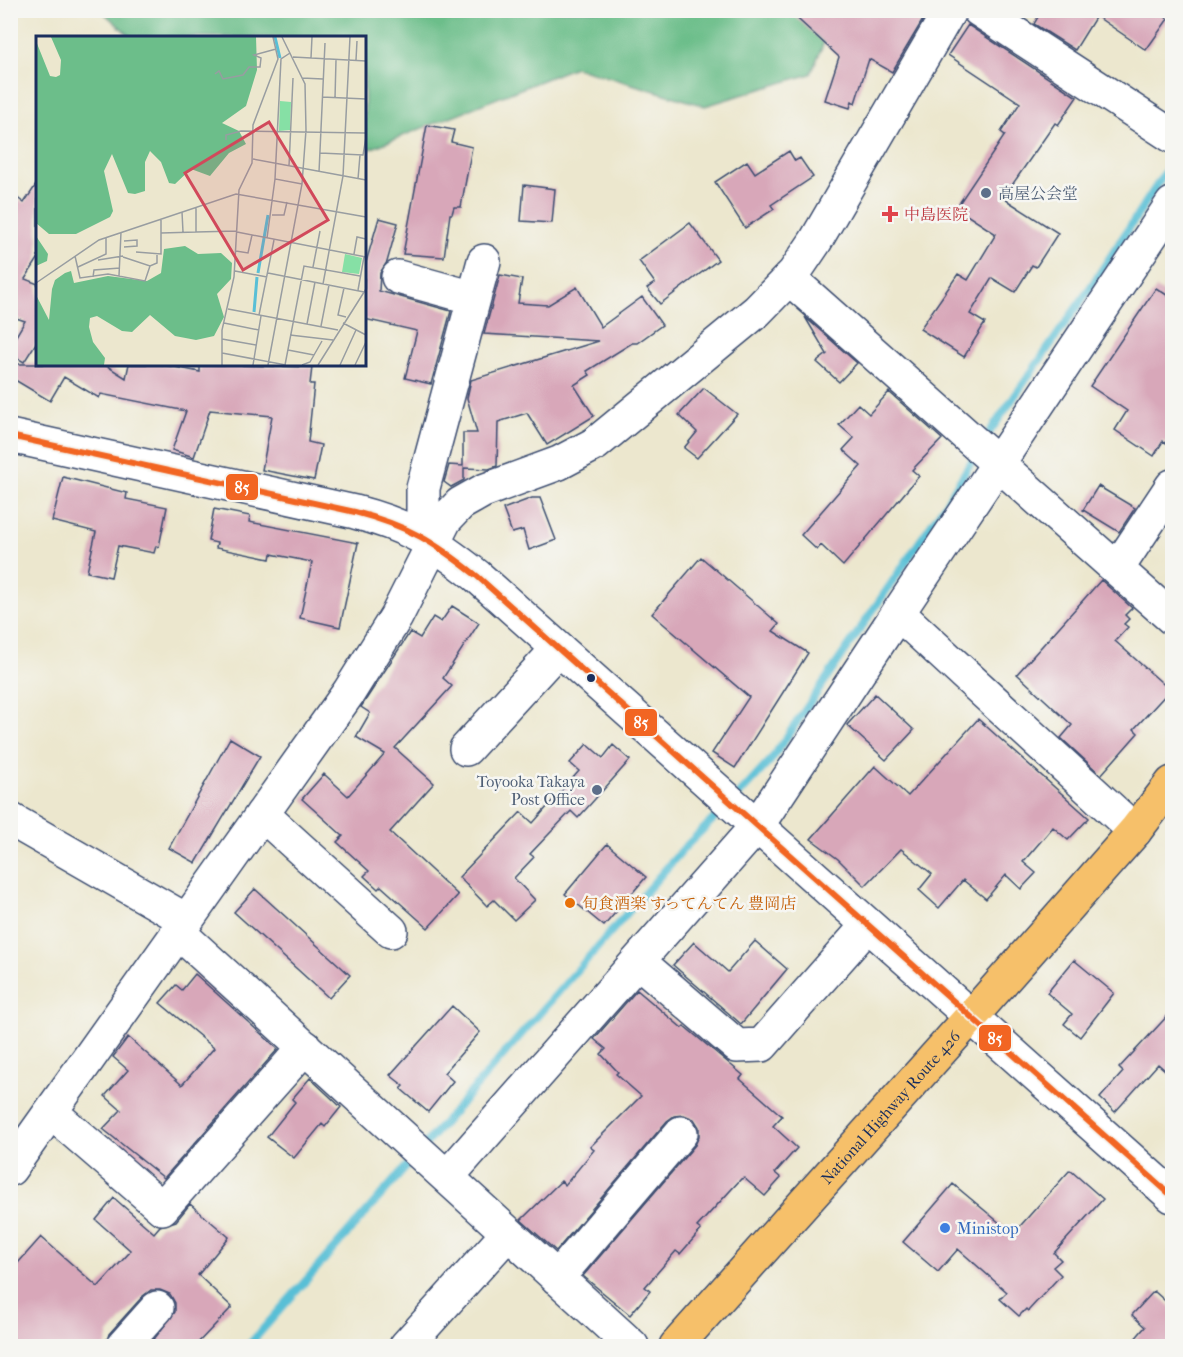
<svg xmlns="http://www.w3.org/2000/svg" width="1183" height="1357" viewBox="0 0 1183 1357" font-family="'IM FELL French Canon','Noto Serif JP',serif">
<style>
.forest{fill:#6cbe8a;stroke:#447674;stroke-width:1.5}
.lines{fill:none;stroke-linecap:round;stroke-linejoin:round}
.stream{stroke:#58bfd6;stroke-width:8}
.building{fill:#d8a7b9}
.minor-casing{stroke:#3a4b6f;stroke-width:36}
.highway-casing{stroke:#3a4b6f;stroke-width:36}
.minor{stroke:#fff;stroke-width:33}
.highway{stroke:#f6c06b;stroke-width:33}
.bus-1-casing{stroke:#f6f6f2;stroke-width:10}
.bus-1{stroke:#f26522;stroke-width:6}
.service-dot{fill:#5c6f8a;stroke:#f6f6f2;stroke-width:2}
.health-dot{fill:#e0444e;stroke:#f6f6f2;stroke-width:2}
.bus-dot{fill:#1b2f5e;stroke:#f6f6f2;stroke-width:2}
.food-dot{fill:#e8710a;stroke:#f6f6f2;stroke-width:2}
.shop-dot{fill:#3f7fe0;stroke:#f6f6f2;stroke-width:2}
.labels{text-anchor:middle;stroke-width:5;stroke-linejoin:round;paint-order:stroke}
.service-label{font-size:16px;fill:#4e5e75;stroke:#f6f6f2;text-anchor:start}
.health-label{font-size:16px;fill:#be3a42;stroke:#f6f6f2;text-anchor:start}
.food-label{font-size:16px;fill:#c56008;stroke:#f6f6f2;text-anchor:start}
.street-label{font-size:16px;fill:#1b2f5e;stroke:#f6f6f2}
.shop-label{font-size:16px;fill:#366cbe;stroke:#f6f6f2;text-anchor:start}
.inset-river{fill:none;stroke:#58bfd6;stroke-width:3}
.inset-road{fill:none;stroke:#989da1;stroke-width:1.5}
.view{fill:#d1495b;fill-opacity:0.15;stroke:#d1495b;stroke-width:3}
.inset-edge{fill:none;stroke:#1b2f5e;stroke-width:3}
.line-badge{stroke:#f6f6f2;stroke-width:2}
.badge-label{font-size:16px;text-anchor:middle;font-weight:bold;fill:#fff}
</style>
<rect width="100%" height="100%" fill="#f6f6f2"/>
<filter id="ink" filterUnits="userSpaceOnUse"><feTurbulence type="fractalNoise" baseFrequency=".0167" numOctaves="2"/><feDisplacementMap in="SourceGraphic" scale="12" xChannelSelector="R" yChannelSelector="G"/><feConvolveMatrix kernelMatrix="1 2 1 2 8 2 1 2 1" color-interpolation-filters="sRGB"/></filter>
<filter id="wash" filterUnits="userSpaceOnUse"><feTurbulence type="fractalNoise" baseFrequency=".008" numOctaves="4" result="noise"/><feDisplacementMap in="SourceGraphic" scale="24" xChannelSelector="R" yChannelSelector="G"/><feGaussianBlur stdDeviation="1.35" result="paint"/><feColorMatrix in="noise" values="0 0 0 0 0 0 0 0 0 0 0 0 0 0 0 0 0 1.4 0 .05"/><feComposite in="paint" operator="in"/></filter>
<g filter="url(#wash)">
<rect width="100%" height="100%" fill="#ece7ce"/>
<path class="forest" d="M837,10L811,74L705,106L575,67L365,151L364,38L131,37L102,11Z"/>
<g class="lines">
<path class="stream" d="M982,443L1088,291L1172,162
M737,797L771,760L948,500L976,454
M422,1148L685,847L727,806
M248,1346L414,1158"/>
</g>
<g id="blocks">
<path class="building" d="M788,10H911L924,18L892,72L869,59L855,103L852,101L850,108L825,100L839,57Z
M1042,10H1156L1168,19L1146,50L1096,16L1075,50L1034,24Z
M968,25L1077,97L1058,125L1055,123L1003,198L1058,233L1036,267L1032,265L1015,292L992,278L970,314L985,323L964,357L920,329L958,274L968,280L996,234L956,208L1005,135L1001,132L1020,103L948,55Z
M427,125L454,130L451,142L472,147L461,207H454L452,214H450L444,257L403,254Z
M789,151L795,161L800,158L813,177L771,205L774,209L745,228L715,182L747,161L755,173Z
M38,182V259L25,279L38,284V340L24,362L10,354V346L25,321L10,316L11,193L24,203Z
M524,185L555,189L552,223L521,221Z
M379,218L398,223L387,262L380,273L379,291L451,311L431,384L405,378L417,331L364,319V269Z
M690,223L718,260L660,304L647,288L655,283L639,261Z
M500,275L522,279L518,303L548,305L577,287L601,327L642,297L662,325L637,343H632L587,371L590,375L574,385L594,416L547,445L527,413L498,422L497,466L489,469L464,468V480L451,487L444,482L449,465L463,466V433H477L467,398L471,380L599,341L484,334Z
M1156,288L1173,299V447L1163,441L1154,456L1115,430L1127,411L1090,386Z
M805,317L857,363L839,382L817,362L827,354Z
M10,364H104L126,378L129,364H160L200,372V364L312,367L310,384H314L308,442L321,445L314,480L262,470L272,416L210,410L194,457L172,450L186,411L101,394L99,398L64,377L50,401L10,377Z
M704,388L737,414L697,458L684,448L697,432L679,415Z
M889,392L942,439L912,470L919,476L843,566L821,545L817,550L801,535L861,466L843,450L854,438L839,425L858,404L869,414Z
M63,477L127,493L126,499L167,507L159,547L156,546L154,553L118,546L111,577L87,572L96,532L52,521Z
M1098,486L1135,508L1119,532L1083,510Z
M532,498H540L556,540L529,550L523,530L512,533L503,509Z
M214,509L250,516L249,522L358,543L340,627L300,618L312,562L271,554L270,559L216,548L217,543L208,541Z
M701,557L779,624L773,631L808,653L735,768L712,753L749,697L652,614Z
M1101,580L1132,608L1125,615L1129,619L1124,624L1128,627L1115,641L1170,690L1134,729L1138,733L1101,775L1061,738L1072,725L1017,674Z
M452,606L479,623L443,678L452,686L395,748L434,783L390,832L458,895L428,928L381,886L378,889L364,876L369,871L337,842L343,836L302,799L324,774L348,796L385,754L356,737L370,713L361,707L410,632L420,638L433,617L441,622Z
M875,694L914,730L886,760L847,725Z
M978,719L1089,818L1068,840L1053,827L1023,862L1036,873L1021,889L1006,875L986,899L963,880L939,908L919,890L932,874L901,849L865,886L838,859L811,839L875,766L908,796Z
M230,738L260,756L196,863L169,848Z
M587,744L603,758L613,745L630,760L578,818L571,811L530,854L534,857L514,878L535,900L514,920L494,900L487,906L459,877L521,812L533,823L579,771L570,763Z
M607,844L646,877L604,926L565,894Z
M255,889L350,975L329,998L234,912Z
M755,941L787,969L741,1024L673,965L694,942L728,972Z
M1074,960L1114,993L1080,1037L1064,1024L1072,1014L1047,993Z
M195,974L278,1049L164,1178L103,1129L121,1110L105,1096L128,1070L113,1057L128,1037L182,1085L214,1048L160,1003L176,985L182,990Z
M637,990L682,1028L684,1026L743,1075L740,1079L782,1116L773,1126L797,1148L775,1173L781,1178L765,1196L744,1178L741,1179L697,1227L701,1230L680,1254L676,1251L645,1287L650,1291L630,1315L583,1276L695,1145L699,1136V1127L694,1119L684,1115L674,1116L667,1121L556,1251L521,1220L561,1181L565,1185L594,1150L590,1147L641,1096L616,1074L618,1072L601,1054L606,1049L594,1039Z
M452,1006L480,1032L444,1073L453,1081L428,1112L401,1089L404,1086L390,1075Z
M1173,1010V1077L1158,1064L1115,1112L1100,1098L1123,1072L1119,1068Z
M310,1078L341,1107L325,1127L322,1124L294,1158L267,1137L295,1102L292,1099Z
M1070,1170L1103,1199L1054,1253L1061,1260L1053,1267L1061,1275L1028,1311L1026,1309L1019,1316L1000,1299L1007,1292L958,1249L938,1272L903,1242L953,1184L1013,1234Z
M114,1198L154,1233L160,1226L176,1221L190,1204L229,1237L198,1275L232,1307L194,1347H148L175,1312V1303L170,1294L160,1290H151L143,1296L109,1334L105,1347H10V1272L41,1237L98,1287L129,1253L130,1250L96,1220Z
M1154,1291L1173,1308V1347H1128L1145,1327L1132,1315Z"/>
</g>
</g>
<g filter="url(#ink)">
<use href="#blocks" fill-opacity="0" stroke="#3a4b6f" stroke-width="1.5"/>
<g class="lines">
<g class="minor-casing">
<path id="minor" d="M979,10L1172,136
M398,277L474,298
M789,278L1172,618
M10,436L355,512C409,526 434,542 477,576L1172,1196
M435,543L423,515V488L484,261
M1117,569L1172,486
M466,749L558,649
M262,814L391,931
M10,819L186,920
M1135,831L898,613L1172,204
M177,931L632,1346
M638,961L737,1046L762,1045L868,925
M51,1112L162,1208L305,1047
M10,1169L349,692L396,617L445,520L460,504L483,491L559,463L595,444L757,311L794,273L815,242L950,10
M447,1177L757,826L898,613
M557,1278L681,1133
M123,1346L157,1308
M406,1346L508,1233"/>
</g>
<g class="highway-casing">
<g id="highway">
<path id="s1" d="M676,1346L971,1017L1135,831L1172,783"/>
</g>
</g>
<use href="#minor" class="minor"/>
<use href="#highway" class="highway"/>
<g class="bus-1-casing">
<path id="bus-1" d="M10,436L355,512C409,526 434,542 477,576L1172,1196"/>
</g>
<use href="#bus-1" class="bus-1"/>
</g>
</g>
<g class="service-dot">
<circle cx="986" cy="193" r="6"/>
<circle cx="597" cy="790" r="6"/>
</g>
<path class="health-dot" d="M887 205h6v6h6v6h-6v6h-6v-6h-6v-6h6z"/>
<circle class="bus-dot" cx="591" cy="678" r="5"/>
<circle class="food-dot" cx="570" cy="903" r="6"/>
<circle class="shop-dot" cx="945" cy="1228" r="6"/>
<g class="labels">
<g class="service-label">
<text x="998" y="199">高屋公会堂</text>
<text x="585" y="787" text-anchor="end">Toyooka Takaya<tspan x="585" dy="18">Post Office</tspan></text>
</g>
<g class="health-label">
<text x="904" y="220">中島医院</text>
</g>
<g class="food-label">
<text x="582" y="909">旬食酒楽 すってんてん 豊岡店</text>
</g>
<g class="street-label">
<text dy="6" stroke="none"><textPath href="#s1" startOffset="321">National Highway Route 426</textPath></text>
</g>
<g class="shop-label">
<text x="957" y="1234">Ministop</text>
</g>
</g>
<g transform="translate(36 36)">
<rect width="330" height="330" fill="#ece7ce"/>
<path d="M244,65L255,66L254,94L243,95ZM309,218L326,222L323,238L306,236Z" fill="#86e0a5"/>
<path d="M15,1H220L221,34L210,70L186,87L203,95L210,108L193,117L174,140L155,133L139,148L133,147L125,126L114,115L109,126V155L99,158L92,157L76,118L68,135L77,175L74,181L40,198H13L0,187V5L14,40L20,41L24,39L25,24ZM0,200L12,218L11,225L0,230ZM149,210L162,218L185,217L196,227L195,243L181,258L188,281L178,300L160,304L139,300L114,279L96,296L86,295L61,280L54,282L53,291L57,306L69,322L68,329H0V259L13,284L16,253L19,244L29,237L35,235L38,247L72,240L111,245L125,237L128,213Z" fill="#6cbe8a"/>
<path class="inset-river" d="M239,1L244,22M222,237L232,179M218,276L221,241"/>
<path class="inset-road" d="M254,17L245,23L239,143L266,148M257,21L330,25M275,22L276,1M320,24L321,5M179,38L183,35L187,43L207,39L213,31H224L225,22L218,19L240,13M266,42L287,43M286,61L330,63M299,62L300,24M190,104V99L205,95L329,97M284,117L327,119L330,101M217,123L330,144M253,130L257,42M283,136L289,7M322,143L324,119M146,176L147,196M236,179H248L251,166M160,196L201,195M201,196L330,221M125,197L160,196V171M231,202L239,143M88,205L101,204V210L88,211M200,215L212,217L216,199M100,216L125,218V183M318,218L321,201L330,203M39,220L44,242L72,238L109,245L114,230M87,221L114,230L121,227V219M62,224L87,220M42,231L70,218V201M277,231L284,195M199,235L231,241M232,237L328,256M83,240L85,196M57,241L58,234L84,232M0,247L63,204L200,158L330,181M287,248L307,140L314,1M308,252L302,279L310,281M322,254L328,221M192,273L302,294M223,279L238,204M188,287L223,294M307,287L330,299M271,288L279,246M285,290L293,249M254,299L297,304M186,303L220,309M252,314L278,319M186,317L250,329M186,329V294L198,241L203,154L216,127L217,89L242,23L237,1M217,329L225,280M232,329L266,148L270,94L269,48L246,1M249,329L268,230L324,240M266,329L274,326L286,305M282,329L330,253M304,329L320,294M319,329L330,306"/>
<path class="view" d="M233,86L292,184L207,234L149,137Z"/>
<rect width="330" height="330" class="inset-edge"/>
</g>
<g class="line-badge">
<rect x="225" y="473" width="34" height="28" rx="6" fill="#f26522"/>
<rect x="624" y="708" width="34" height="29" rx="6" fill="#f26522"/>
<rect x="978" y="1024" width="34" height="28" rx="6" fill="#f26522"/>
</g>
<g class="badge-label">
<text x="242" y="493">85</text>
<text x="641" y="728">85</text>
<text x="995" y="1044">85</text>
</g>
<rect width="1183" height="1357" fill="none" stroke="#f6f6f2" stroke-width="36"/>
</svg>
